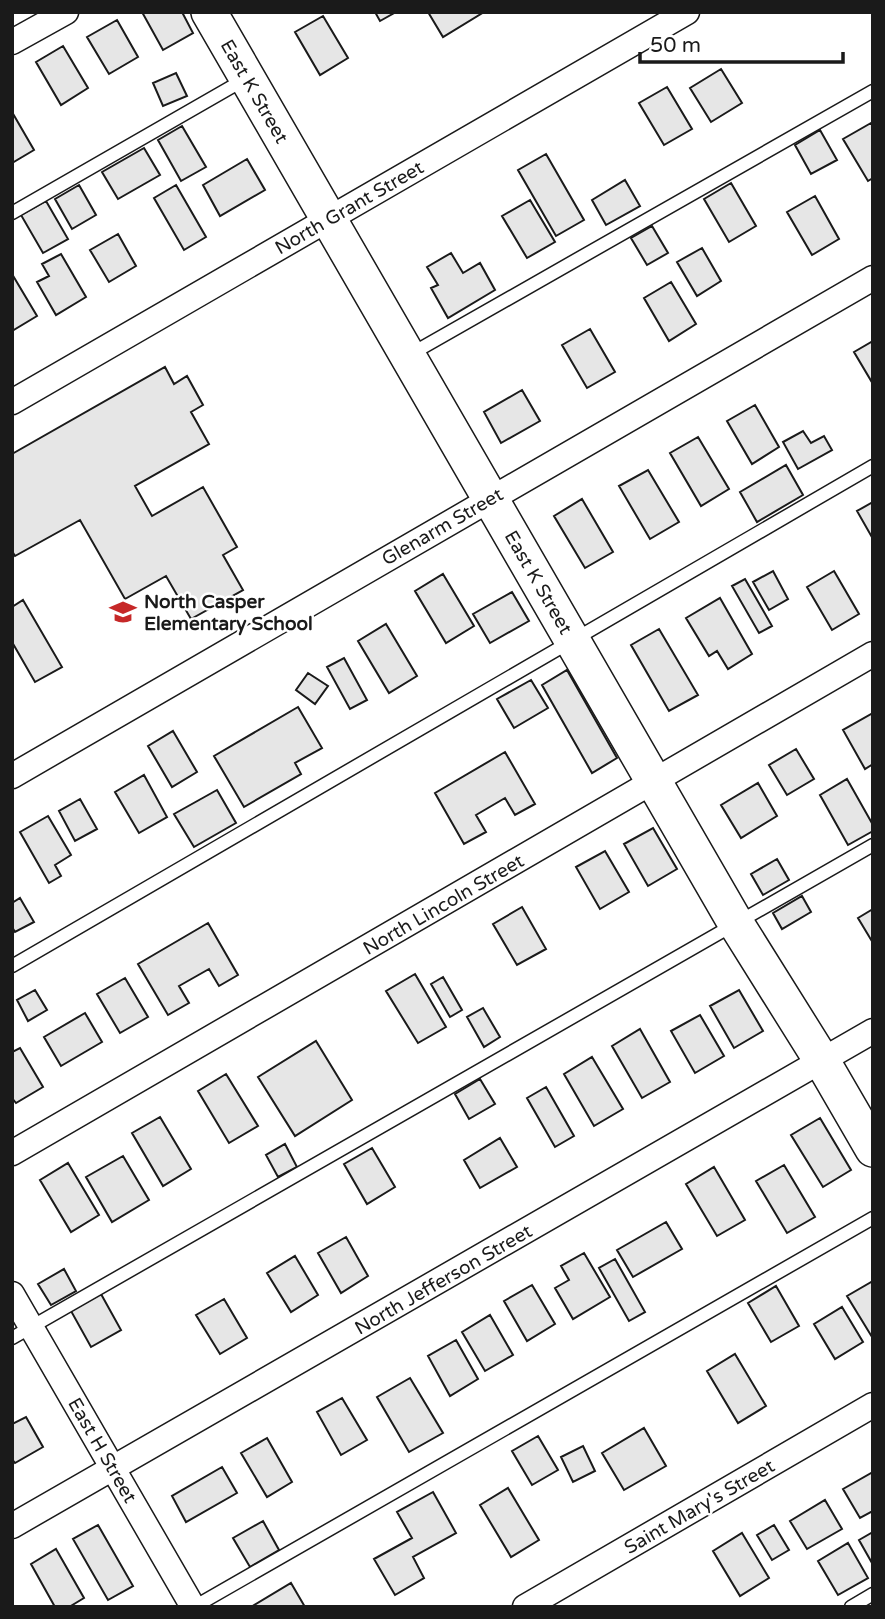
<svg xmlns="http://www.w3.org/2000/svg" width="885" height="1619" viewBox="0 0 885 1619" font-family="'Varela Round',sans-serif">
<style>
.building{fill:#e6e6e6;stroke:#1a1a1a;stroke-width:2}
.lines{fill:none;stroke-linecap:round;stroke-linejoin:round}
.lane-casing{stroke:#1a1a1a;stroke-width:15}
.street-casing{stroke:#1a1a1a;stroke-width:27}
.secondary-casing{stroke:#1a1a1a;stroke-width:38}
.lane{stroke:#fff;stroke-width:12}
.street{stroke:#fff;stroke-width:24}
.secondary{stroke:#fff;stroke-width:35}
.labels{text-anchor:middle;stroke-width:5;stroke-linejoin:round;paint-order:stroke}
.street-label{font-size:19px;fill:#1a1a1a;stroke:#fff}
.poi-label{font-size:19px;font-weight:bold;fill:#1a1a1a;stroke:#fff;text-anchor:start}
</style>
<rect width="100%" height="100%" fill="#fff"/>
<path class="building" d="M142,12H182L193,33L163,50Z
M375,12H396L380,21Z
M428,12H484L443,37Z
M323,16L348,58L320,75L295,32Z
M117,20L138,57L109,74L87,37Z
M63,46L88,88L61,105L36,62Z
M721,69L742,103L711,122L690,88Z
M176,73L187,96L163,106L153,83Z
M667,87L692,129L664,145L639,103Z
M12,112L34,150L12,163Z
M871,123L873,126V178L868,181L843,139Z
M182,126L206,167L181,181L158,140Z
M820,130L837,160L811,174L795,145Z
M144,148L160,175L118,199L102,172Z
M546,154L584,220L556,236L518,170Z
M247,159L265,190L220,216L203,185Z
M625,180L640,206L606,225L592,200Z
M731,183L756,226L729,242L704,199Z
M79,185L96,215L72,229L55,199Z
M176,185L206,237L184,250L154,198Z
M815,196L839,239L812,255L787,212Z
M530,200L555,242L527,258L502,216Z
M46,201L68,239L43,253L21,215Z
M652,226L668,253L647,265L631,238Z
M118,234L136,266L109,282L90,250Z
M702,248L721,281L697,296L677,262Z
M451,253L463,273L480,263L495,290L448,318L431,288L438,285L427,267Z
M61,254L86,297L56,315L37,282L49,276L42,264Z
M12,274L37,316L12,331Z
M671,282L696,324L669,341L644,298Z
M590,329L615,372L587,388L562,345Z
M873,341V384L854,352Z
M165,367L174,384L187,376L203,405L191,412L209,444L135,486L152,516L203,487L237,547L223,555L243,590L191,619L166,576L125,599L80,520L15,556L12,551V454Z
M522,390L540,421L501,443L484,412Z
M755,405L779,447L752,464L727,421Z
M803,431L811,443L824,436L832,450L798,469L783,442Z
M698,437L729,489L701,506L670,453Z
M786,465L803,495L757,522L740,492Z
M648,470L679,522L650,539L619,486Z
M582,499L613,552L585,568L554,516Z
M873,502V539L857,511Z
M773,571L788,599L769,610L753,582Z
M834,571L859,614L832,630L807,587Z
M443,574L474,626L446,643L415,591Z
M745,579L772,626L759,633L732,586Z
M512,592L529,621L490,643L473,614Z
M720,598L752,654L728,669L717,651L709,656L686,618Z
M23,600L62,667L35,682L12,642V607Z
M386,624L417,676L389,693L358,641Z
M659,629L698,695L669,711L631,645Z
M344,658L367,700L350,709L327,667Z
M567,670L617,758L592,773L542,685Z
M308,673L328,686L315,704L296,690Z
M531,680L548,708L514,728L497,699Z
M298,707L322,748L295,763L301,774L244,807L214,756Z
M873,713V764L865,769L843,730Z
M173,731L197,772L172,787L148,746Z
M796,749L814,779L787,795L769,765Z
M505,752L535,804L515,815L505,798L476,815L486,832L464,844L435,793Z
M144,775L167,817L139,833L115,792Z
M847,779L873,825V831L848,845L820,795Z
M758,783L777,816L741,838L721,805Z
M217,790L236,823L194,847L174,814Z
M80,799L97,829L75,841L59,811Z
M48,816L71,855L55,865L61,876L49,883L20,832Z
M653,828L677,869L648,886L624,844Z
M605,851L629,892L600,909L576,867Z
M777,859L789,880L763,895L751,874Z
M802,896L811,912L782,929L773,913Z
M20,898L34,922L15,932L12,927V903Z
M522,907L546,949L517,965L493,924Z
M873,909V943L858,918Z
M208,923L238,975L219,986L209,969L179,986L189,1003L168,1015L138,964Z
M415,974L446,1027L418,1043L386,991Z
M443,977L462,1010L450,1017L431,984Z
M125,978L148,1017L120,1033L97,994Z
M35,990L47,1010L28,1021L17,1000Z
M739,990L763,1031L734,1048L710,1006Z
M483,1008L500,1037L484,1047L467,1017Z
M85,1013L102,1042L61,1066L44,1037Z
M700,1015L724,1056L695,1073L671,1031Z
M640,1029L670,1082L642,1098L612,1046Z
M316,1041L352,1100L295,1136L258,1077Z
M20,1048L43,1087L16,1103L12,1098V1052Z
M592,1057L623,1109L594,1126L564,1074Z
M226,1074L258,1126L229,1143L198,1091Z
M480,1079L495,1104L469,1119L455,1094Z
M546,1087L574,1136L555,1147L527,1098Z
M160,1117L191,1169L163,1186L132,1133Z
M820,1118L851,1170L823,1187L791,1135Z
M500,1138L517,1167L480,1188L464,1160Z
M285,1144L297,1167L278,1177L266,1155Z
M372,1148L395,1187L367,1204L344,1164Z
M123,1156L149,1200L112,1222L86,1177Z
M68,1163L99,1215L71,1232L40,1180Z
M784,1165L815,1217L787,1233L756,1181Z
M714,1167L745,1220L717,1236L686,1184Z
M666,1222L682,1249L633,1277L617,1250Z
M346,1237L368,1276L341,1293L318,1253Z
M584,1253L610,1297L573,1319L555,1288L569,1280L561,1266Z
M295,1256L318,1295L291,1312L267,1273Z
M615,1259L645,1312L629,1321L599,1268Z
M64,1269L76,1291L51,1305L38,1284Z
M873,1281V1336L872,1337L847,1296Z
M532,1285L555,1324L527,1341L504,1301Z
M776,1286L799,1326L771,1342L748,1303Z
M101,1294L121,1330L91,1347L71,1311Z
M224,1299L247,1338L220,1354L196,1315Z
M842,1307L863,1342L835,1359L814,1324Z
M490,1315L513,1355L485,1371L462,1332Z
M456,1340L478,1379L450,1396L428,1356Z
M735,1354L766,1406L738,1423L707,1371Z
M410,1378L443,1433L409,1452L377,1397Z
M342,1398L367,1440L341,1455L317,1412Z
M26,1417L43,1447L15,1463L12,1459V1424Z
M644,1428L666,1466L624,1490L602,1453Z
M538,1436L558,1470L532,1485L512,1451Z
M267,1438L292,1482L267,1497L241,1453Z
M583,1446L595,1471L573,1482L561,1457Z
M222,1467L237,1493L186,1522L172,1496Z
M873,1472V1511L860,1518L843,1489Z
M508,1488L539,1540L511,1557L480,1505Z
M433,1492L456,1533L413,1557L424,1578L395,1595L374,1559L412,1538L397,1512Z
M825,1500L842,1529L807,1549L790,1521Z
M263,1521L279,1550L250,1567L233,1538Z
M98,1525L133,1586L108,1600L73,1539Z
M774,1525L789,1550L772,1560L757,1535Z
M873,1532V1563H872L859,1540Z
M742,1533L769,1578L740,1596L713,1551Z
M848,1543L868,1578L838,1595L818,1561Z
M56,1549L84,1598L69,1607H55L31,1564Z
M291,1583L305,1607H251Z"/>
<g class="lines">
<g class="lane-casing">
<path id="lane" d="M12,213L247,78
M411,354L873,91
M12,966L873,466
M12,1338L873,845
M194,1607L873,1218
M851,1607L873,1594"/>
</g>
<g class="street-casing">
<path id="street" d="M12,42L66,12
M12,402L687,12
M12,776L873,278
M12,1153L873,654
M12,1294L193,1607
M12,1526L873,1031
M525,1607L873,1405"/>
</g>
<g class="secondary-casing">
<path id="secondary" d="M209,12L735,922L822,1061L873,1149"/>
</g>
<use href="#lane" class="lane"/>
<use href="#street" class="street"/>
<use href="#secondary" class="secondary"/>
</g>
<defs>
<g id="school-bare" transform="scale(2.1)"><path d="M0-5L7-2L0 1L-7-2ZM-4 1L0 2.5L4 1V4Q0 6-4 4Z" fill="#c62828" stroke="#fff" stroke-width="2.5" paint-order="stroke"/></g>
</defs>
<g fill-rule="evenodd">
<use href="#school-bare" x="123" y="612"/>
</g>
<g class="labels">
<g class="street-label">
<text transform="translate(255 91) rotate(60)" y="7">East K Street</text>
<text transform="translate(349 207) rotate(-30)" y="7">North Grant Street</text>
<text transform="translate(442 526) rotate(-30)" y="7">Glenarm Street</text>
<text transform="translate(539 582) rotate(60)" y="7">East K Street</text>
<text transform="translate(443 904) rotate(-30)" y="7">North Lincoln Street</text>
<text transform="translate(443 1279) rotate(-30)" y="7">North Jefferson Street</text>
<text transform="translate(103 1450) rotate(60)" y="7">East H Street</text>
<text transform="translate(699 1506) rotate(-30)" y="7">Saint Mary's Street</text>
</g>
<g class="poi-label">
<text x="144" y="608">North Casper<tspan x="144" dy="22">Elementary School</tspan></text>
</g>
</g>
<rect width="885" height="1619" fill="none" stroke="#1a1a1a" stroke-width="28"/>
<path d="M640 52v10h203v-10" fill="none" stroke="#1a1a1a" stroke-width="3.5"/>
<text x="650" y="52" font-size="21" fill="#1a1a1a" stroke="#ffffff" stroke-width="5" paint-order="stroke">50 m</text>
</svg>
